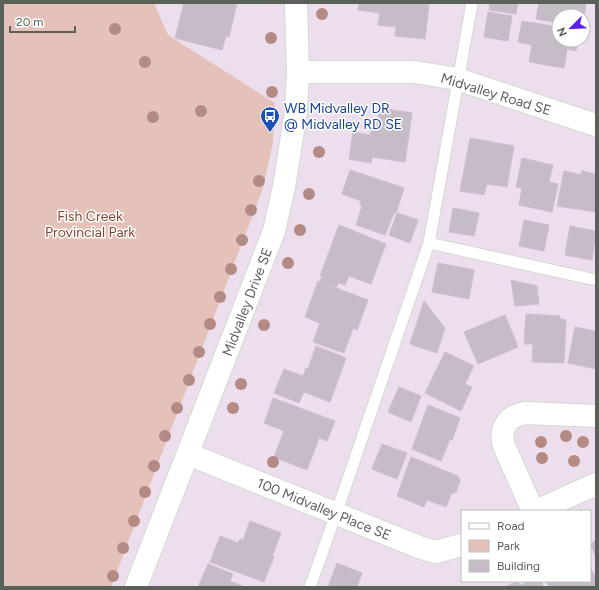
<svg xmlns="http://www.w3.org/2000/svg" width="599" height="590" viewBox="0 0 599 590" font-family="Figtree,sans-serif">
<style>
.green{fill:#e5c2b9}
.building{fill:#c6bcc7;stroke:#cebdd1}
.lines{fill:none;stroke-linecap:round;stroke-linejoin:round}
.service-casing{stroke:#d3dad2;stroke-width:13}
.minor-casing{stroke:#d3dad2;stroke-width:24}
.service{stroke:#fff;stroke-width:11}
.minor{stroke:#fff;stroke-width:22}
.tree{fill:#b48a85}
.labels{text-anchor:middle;stroke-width:3;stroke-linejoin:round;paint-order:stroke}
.street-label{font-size:14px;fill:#5a6158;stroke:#fff}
.transit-label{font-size:14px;fill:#164399;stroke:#fff;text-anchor:start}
.park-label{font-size:14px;fill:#874631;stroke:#fff}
</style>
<rect width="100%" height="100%" fill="#ecdeec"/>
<path class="green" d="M3,3H154L168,35L275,103L273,142L263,188L111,587H3Z"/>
<path class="building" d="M184,3H237L229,37L226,36L222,50L175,38Z
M359,3H414L429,5L425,39L395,36L396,27L378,25L380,13L358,10Z
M490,3H518L516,14L489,10Z
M539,3H586L584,18L583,16L567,15L566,16H559V23L536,19Z
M488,12L512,16L508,41L484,37Z
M522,21L559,27V40H577L576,51L567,49L564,68L529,62L532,45L518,42Z
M380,108L412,113L405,162L372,157L371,163L349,159L353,132L370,135L372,126H377Z
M470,138L514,146L507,187L487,184L484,195L460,191Z
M522,158L553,165L549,182L558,184L552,212L519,205L522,188L516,187Z
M350,170L404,188L396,213H394L385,235L356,225L362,206L360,205L361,201L342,194Z
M564,171L581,175L582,171L596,174L595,179L596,180V212L557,206Z
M453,208L479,213L474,236L449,232Z
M397,213L418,220L410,243L389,235Z
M524,220L549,225L544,251L519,246Z
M339,225L386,244L371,284L349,276L345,285L338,283L337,287L320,281L322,277L320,276Z
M570,226L596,231L592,260L565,255Z
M438,263L474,270L469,299L432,292Z
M511,280L537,286L539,304L515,306Z
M318,281L368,300L357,330L353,328L344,353L313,342L320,323L305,317Z
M424,301L445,328L437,353L410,344Z
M526,314L560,316V319L566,320L564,363L532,362L533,344H524Z
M505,315L518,347L478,364L464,332Z
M575,327L596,331V369L568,363Z
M316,346L346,358L330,402L304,392L299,403L274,393L284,369L303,376L306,368L308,369Z
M445,352L474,366L465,384L472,387L461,411L425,393Z
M399,387L421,396L411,422L388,412Z
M273,398L335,421L327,441L319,438L307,470L274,457L284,431L264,423Z
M428,405L460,418L452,440L450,439L441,461L412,449Z
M382,444L407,453L397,479L372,469Z
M411,457L458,476L460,481L456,492L451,494L446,507L427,500L424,507L397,496Z
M250,521L281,533L272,556L274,557L264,582L210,562L220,536L238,543L240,539L243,540Z
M596,540V557L590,544Z
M337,563L362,573L357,587H328Z
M208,564L233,574L230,581L245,587H198Z
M590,566L596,579V585L591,587H549L546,581H590Z
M518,581L520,585L530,581H541L544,587H505Z"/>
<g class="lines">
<g class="service-casing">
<path id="service" d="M429,243L596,280
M310,587L336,514L429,243L472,3"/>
</g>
<g class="minor-casing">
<path id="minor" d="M298,72H415L457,79L596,125
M188,454L419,547L435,552L462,545
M533,511L504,446C499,429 507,416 525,413L596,416
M536,511L596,484
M136,587L274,231L284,187L296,111L298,72L296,3"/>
</g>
<use href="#service" class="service"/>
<use href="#minor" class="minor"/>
</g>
<g class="tree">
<circle cx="322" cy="14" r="6"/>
<circle cx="115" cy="29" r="6"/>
<circle cx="271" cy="38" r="6"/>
<circle cx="145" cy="62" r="6"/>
<circle cx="272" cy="92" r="6"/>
<circle cx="201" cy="111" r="6"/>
<circle cx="153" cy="117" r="6"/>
<circle cx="270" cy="123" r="6"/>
<circle cx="319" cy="152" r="6"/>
<circle cx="259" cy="181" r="6"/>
<circle cx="309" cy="194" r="6"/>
<circle cx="251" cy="210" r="6"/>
<circle cx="300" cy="230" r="6"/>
<circle cx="242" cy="240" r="6"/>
<circle cx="288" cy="263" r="6"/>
<circle cx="231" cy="269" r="6"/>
<circle cx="220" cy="297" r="6"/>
<circle cx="210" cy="324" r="6"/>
<circle cx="264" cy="325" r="6"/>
<circle cx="199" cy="352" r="6"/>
<circle cx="189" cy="380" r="6"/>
<circle cx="241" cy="384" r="6"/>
<circle cx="177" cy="408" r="6"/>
<circle cx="233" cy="408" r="6"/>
<circle cx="165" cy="436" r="6"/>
<circle cx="566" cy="436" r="6"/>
<circle cx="541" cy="442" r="6"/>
<circle cx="583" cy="442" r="6"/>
<circle cx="542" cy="458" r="6"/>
<circle cx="574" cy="461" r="6"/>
<circle cx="273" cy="462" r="6"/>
<circle cx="154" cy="466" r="6"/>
<circle cx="145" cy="492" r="6"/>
<circle cx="134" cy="521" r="6"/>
<circle cx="123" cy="548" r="6"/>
<circle cx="113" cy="576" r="6"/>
</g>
<defs>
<g id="bus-pin" transform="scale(1)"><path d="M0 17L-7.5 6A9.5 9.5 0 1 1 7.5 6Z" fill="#1a4fb4" stroke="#fff"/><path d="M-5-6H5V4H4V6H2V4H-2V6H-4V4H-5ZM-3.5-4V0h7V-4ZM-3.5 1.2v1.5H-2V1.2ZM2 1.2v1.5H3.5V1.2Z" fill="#fff"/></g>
</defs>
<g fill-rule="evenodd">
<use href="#bus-pin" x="270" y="116"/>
</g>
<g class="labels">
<g class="street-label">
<text transform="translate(496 94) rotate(17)" y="5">Midvalley Road SE</text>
<text transform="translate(247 302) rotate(-69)" y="5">Midvalley Drive SE</text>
<text transform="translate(324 509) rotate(22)" y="5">100 Midvalley Place SE</text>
</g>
<g class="transit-label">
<text x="284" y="113">WB Midvalley DR<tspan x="284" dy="16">@ Midvalley RD SE</tspan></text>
</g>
<g class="park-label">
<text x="90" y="221">Fish Creek<tspan x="90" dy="16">Provincial Park</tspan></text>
</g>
</g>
<rect width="599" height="590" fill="none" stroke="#5a6158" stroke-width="8"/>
<rect x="461" y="510" width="130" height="72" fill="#ffffff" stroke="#bdc0bc"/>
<rect x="469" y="523" width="20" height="6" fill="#ffffff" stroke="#bdc0bc"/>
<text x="497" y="530" font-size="12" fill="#5a6158">Road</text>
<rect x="469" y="540" width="20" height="12" fill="#e5c2b9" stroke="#bdc0bc"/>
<text x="497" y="550" font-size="12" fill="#5a6158">Park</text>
<rect x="469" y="560" width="20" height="12" fill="#c6bcc7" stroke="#bdc0bc"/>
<text x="497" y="570" font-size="12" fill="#5a6158">Building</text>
<g transform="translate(571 28) rotate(246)"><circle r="19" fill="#ffffff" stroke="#bdc0bc"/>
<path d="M0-3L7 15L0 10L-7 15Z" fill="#5a20f0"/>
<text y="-6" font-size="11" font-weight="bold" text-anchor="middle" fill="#5a6158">N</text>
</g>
<path d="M10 26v6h65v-6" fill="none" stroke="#5a6158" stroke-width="2"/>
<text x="16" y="26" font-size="12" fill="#5a6158" stroke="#ffffff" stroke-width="3" paint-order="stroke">20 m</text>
</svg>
